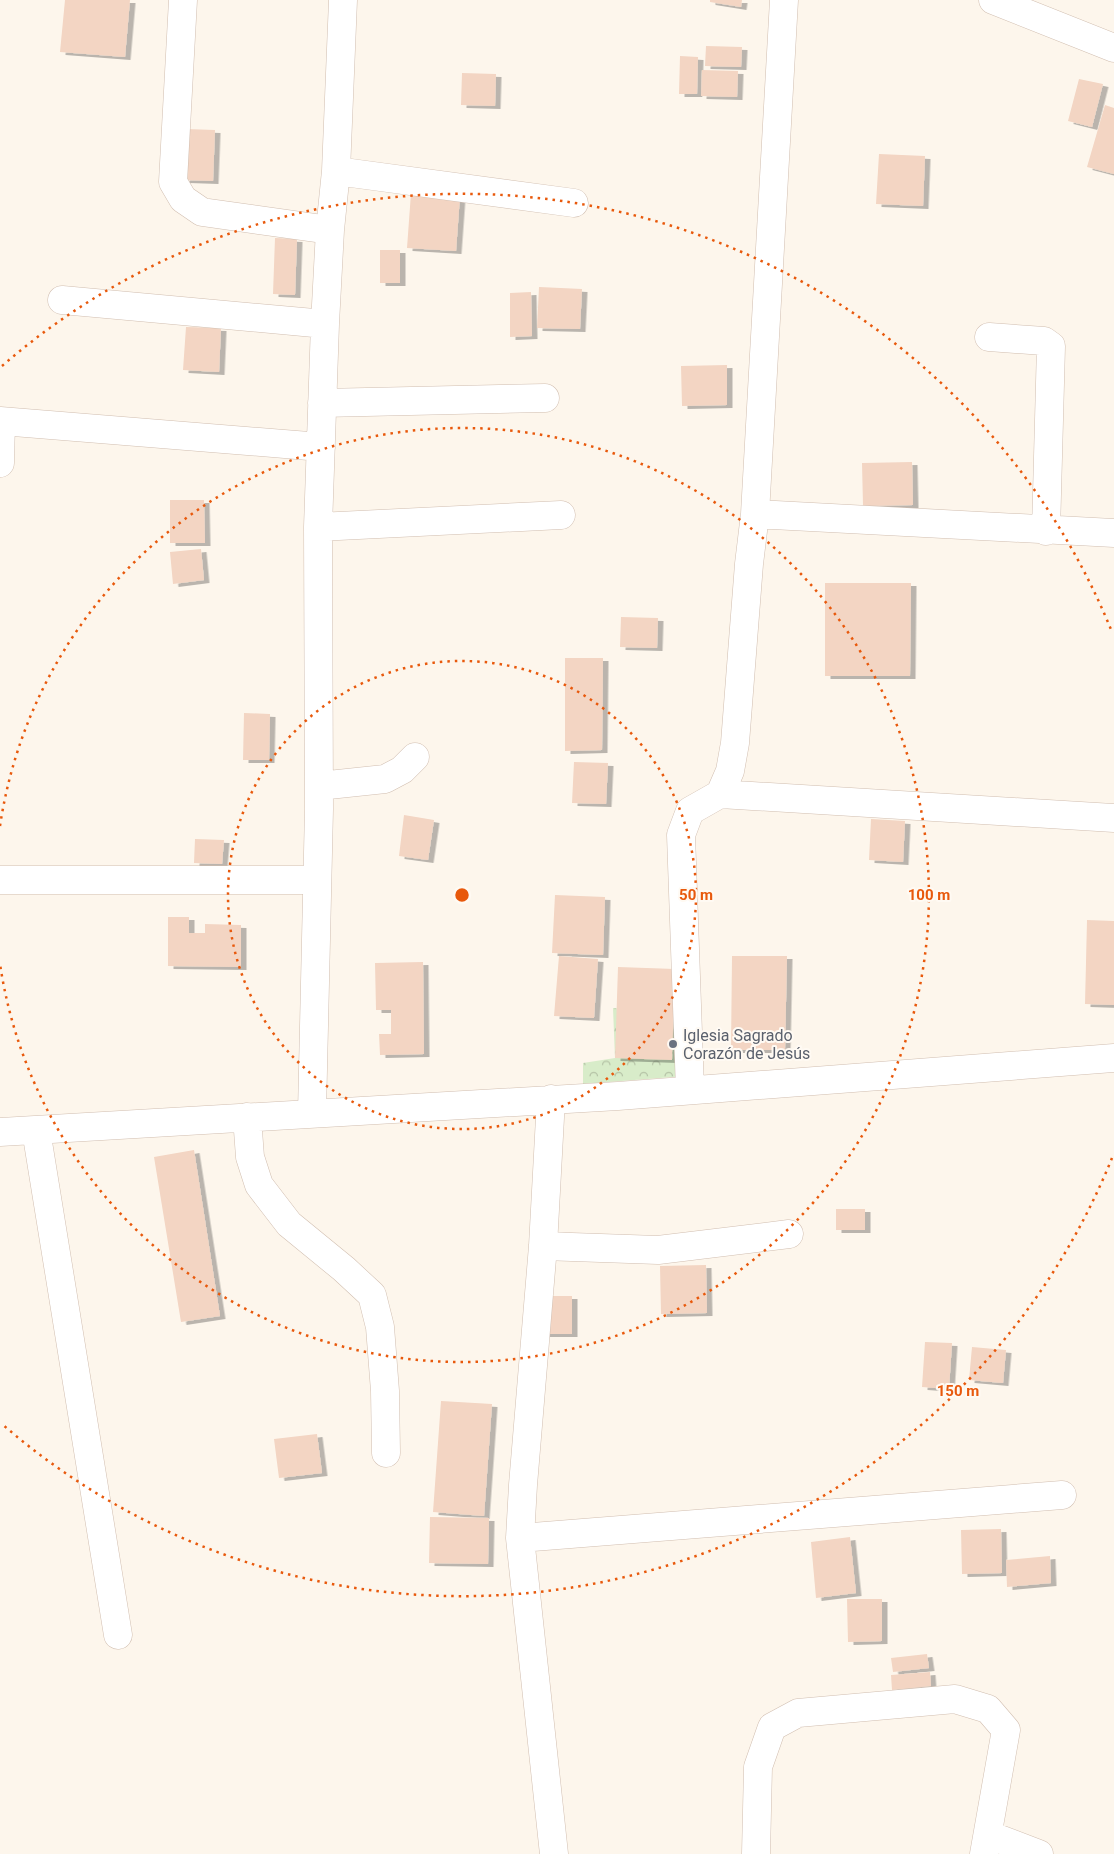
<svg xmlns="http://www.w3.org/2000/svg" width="1114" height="1854" viewBox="0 0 1114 1854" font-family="Roboto,sans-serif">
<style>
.park{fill:url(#park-crowns)}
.building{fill:#f3d5c3;filter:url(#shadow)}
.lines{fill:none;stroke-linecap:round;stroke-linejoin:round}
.minor-casing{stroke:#d1beb0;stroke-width:29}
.minor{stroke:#fff;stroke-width:28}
.ring{fill:none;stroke:#e8590c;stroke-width:2.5;stroke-dasharray:2.5 5}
.worship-dot{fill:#6b7280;stroke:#fffaf3;stroke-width:2}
.labels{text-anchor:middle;stroke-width:4;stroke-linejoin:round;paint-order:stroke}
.worship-label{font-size:16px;fill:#5b616d;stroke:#fffaf3;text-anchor:start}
.centre{fill:#e8590c;stroke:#fffaf3;stroke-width:2.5}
.ring-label{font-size:15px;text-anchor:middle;font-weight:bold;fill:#e8590c;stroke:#fffaf3;stroke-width:4;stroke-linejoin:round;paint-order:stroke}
</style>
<defs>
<pattern id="park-crowns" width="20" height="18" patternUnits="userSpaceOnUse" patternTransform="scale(1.25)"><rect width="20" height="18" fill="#d8ecc9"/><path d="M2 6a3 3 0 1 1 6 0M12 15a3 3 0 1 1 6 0" fill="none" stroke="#b4c2a5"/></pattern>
<filter id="shadow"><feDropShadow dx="5.5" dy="3" stdDeviation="0" flood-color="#0004"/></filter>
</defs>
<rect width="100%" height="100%" fill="#fdf6ec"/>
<path class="park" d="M613,1008L684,1010L686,1076L583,1084V1063L615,1058Z"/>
<path class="building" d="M65,0H130L125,57L60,52Z
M710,0H742L741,7L710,2Z
M706,46L742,47L741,67L705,66Z
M680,56L698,57L697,94H679Z
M702,70L738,71L737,97L701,96Z
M462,73L496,74L495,106L461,105Z
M1079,79L1103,84L1092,127L1068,121Z
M1105,105L1114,108V174L1087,167Z
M186,129L215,130L213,181L184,180Z
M879,154L925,156L923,206L876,204Z
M411,193L460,196L456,251L407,248Z
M275,238L297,239L295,295L273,294Z
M380,250H400V283H380Z
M539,287L582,289L580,329L537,328Z
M531,292L532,336L510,337V293Z
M186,327L221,328L219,372L183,370Z
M727,365V405L682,406L681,366Z
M912,462L913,505L863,506L862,463Z
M170,500H204L205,543H170Z
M201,549L204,580L173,584L170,552Z
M825,583H911L910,676H825Z
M621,617L658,618L657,648L620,647Z
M565,658H603L602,750L565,751Z
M244,713L270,714L269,760H243Z
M574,762L608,763L606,804L572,803Z
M404,815L434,820L428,860L399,856Z
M871,819L905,821L903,862L869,860Z
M195,839L224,840L222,864L194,863Z
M555,895L605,897L603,955L552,953Z
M168,917H189V933H205V924L241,925V967L168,966Z
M1087,920L1114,921V1005L1085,1004Z
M559,956L598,959L594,1018L554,1016Z
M732,956H787L785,1050H731Z
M423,962L424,1054L380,1055L379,1034H391V1010H376L375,963Z
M618,967L675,969L672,1060L615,1058Z
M194,1150L220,1316L181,1322L154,1157Z
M836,1209H865V1230H836Z
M706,1265L707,1313L661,1314L660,1266Z
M542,1296H572V1334H542Z
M925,1342L952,1343L949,1389L922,1387Z
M972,1347L1006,1350L1003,1383L969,1380Z
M441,1401L492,1404L484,1516L433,1512Z
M317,1434L322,1473L279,1478L274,1439Z
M430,1517L489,1518L488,1564L429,1563Z
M1001,1529L1002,1573L962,1574L961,1530Z
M850,1537L856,1593L816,1598L811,1542Z
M1050,1556L1051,1583L1007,1587L1006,1560Z
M847,1599H882V1641L848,1642Z
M927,1654L929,1668L893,1672L891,1658Z
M930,1672L931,1686L892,1690L891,1675Z"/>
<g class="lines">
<g class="minor-casing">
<path id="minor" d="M183,0L173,182L183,199L202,212L330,230
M993,0L1114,48
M336,171L574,203
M62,300L325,324
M989,337L1044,341L1051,346L1046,531
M322,403L545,398
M0,421L321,447
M0,463L1,421
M755,514L1114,533
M318,527L561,515
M319,786L385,779L402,770L415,757
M720,794L1114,818
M0,880H317
M690,1090L681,835L690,811L720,794L730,771L735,743L749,564L755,514L784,0
M551,1099L543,1246L523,1485L520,1538L554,1854
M312,1113L319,809L318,527L325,324L330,230L336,171L343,0
M247,1117L250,1157L259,1185L289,1224L344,1269L372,1295L380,1327L385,1391L386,1453
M36,1130L118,1635
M0,1132L618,1096L1114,1058
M543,1246L658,1250L789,1234
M520,1538L1062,1495
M989,1835L1039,1854
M756,1854L758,1767L772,1727L798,1713L955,1699L988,1709L1006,1730L984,1854"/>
</g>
<use href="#minor" class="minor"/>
</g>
<g class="ring">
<circle cx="462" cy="895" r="234"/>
<path d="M0 826A467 467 0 1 1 0 964"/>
<path d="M1112 1158A701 701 0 0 1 2 1424M2 366A701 701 0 0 1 1112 632"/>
</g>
<circle class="worship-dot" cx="673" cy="1044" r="5"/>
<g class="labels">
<g class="worship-label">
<text x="683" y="1041">Iglesia Sagrado<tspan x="683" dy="18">Corazón de Jesús</tspan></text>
</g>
</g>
<circle cx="462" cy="895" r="8" class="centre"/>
<g class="ring-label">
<text x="696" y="900">50 m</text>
<text x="929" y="900">100 m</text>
<text x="958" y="1396">150 m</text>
</g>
</svg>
